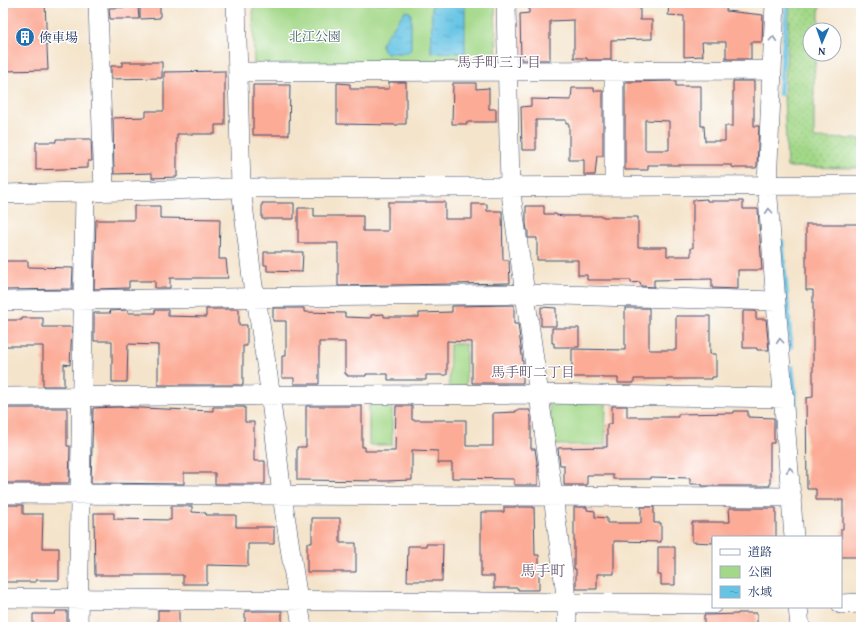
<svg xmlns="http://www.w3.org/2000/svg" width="864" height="630" viewBox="0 0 864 630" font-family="'Gentium Book Plus','Noto Serif JP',serif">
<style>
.grass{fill:url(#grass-dots);stroke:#5f8473}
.green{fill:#a3d888;stroke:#5f8473}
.water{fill:url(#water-ripples);stroke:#407aa1}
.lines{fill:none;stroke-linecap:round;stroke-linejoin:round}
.stream{stroke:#66c4e4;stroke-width:4.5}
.building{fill:#fcab96;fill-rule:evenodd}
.minor-casing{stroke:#3c4a6e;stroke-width:20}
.minor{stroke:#fff;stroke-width:19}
.oneway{stroke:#8d97ae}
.labels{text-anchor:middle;stroke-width:3;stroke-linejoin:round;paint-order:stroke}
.park-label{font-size:13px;fill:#44626b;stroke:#fff}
.poi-label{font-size:13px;fill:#1b2f5e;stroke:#fff;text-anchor:start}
.neighbourhood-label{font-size:14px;fill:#6a5a72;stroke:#fff}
.quarter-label{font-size:15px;fill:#6a5a72;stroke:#fff}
</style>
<defs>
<pattern id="grass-dots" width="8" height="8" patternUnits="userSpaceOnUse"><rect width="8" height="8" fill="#a3d888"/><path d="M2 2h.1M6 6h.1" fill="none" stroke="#8cba78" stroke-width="1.8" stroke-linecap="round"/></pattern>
<pattern id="water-ripples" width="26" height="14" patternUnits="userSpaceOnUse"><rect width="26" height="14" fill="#66c4e4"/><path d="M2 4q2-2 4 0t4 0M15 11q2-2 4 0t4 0" fill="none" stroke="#53a0bc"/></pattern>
</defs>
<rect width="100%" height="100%" fill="#fff"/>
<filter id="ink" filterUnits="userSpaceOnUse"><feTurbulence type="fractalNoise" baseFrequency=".025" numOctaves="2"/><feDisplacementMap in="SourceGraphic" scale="8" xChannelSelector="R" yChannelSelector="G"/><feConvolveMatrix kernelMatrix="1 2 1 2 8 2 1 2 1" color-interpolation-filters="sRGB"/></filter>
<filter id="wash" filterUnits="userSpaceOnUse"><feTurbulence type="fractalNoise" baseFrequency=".012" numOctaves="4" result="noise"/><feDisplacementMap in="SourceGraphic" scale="16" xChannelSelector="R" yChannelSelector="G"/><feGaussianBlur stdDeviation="0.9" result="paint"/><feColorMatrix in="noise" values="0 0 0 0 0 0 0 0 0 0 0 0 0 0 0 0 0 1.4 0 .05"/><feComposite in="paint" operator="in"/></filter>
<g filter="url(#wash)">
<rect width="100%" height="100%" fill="#f4e4cb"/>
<path class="grass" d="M790,3H820L818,30H810V54H816L814,75V138L861,139V168L787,167L784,96Z"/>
<path class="green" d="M253,3H495L497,66L254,69Z
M450,344H466V388H449Z
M552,402H606L605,445H554L549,406Z
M369,404H392V445H369Z"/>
<path class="water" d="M432,3H465V53L431,52Z
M405,11L410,12L411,14V49L408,53H387L382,49V42Z"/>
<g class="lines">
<path class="stream" d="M780,94L787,3
M782,241L791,347
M792,367L796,407"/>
</g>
<g id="blocks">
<path class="building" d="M3,3H45L48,70L3,71Z
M140,3H160V18L140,19Z
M529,3H640V20H652V39L611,40V60H587V58H574V20L550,21V60H521L520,14L529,13Z
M669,3H727L726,11L763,15L762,42H751V59H726V42H702L703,56L684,57V16L668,15Z
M138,7L139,19H110L109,8Z
M122,62H162V78L111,79V66H122Z
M225,71V125H215V134H177V177L152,178V173L114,174L113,118L146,117V111H164V72Z
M676,81V86H701V126H704L705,141H725V126H733V81H754V126H759L757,166L756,168H736L732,167V165H648V170H625V82ZM645,120L669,121V150H645Z
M389,82H406V124H398V125L337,124V83L350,84V89H389Z
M453,83H476V89L489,88V109H496V122H467V124H452Z
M253,85H290L289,135H253Z
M572,88H594V91H603V156H597L595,175H584V160H569V124H566V120H536V150H522L521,107L531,106V99L571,100Z
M56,139H91L92,161H88V168L36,170V142H56Z
M707,199V201H743V209H758L762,270H738V289L712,288V279L654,280V287L641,286L640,282L631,283V280H587V275H578V260H537V238H528V230H527L526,224V206H544V214H556V215L564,216H603V217H638V247H667V256H691V248H693V200Z
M388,202H445V219H472V204H487V211H502L503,260H509L510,283L338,286V243H298V208H314V216H363V231H388Z
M262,203H294V219H262Z
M134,206H160V218L220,219L219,259H226L228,278H170V288H155V281H129V288L94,289L96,220H134Z
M806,224H861V557H841V529H843V500H816V489H807L806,398L813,397V290H806Z
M264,252H303L302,272L267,271V265H264Z
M3,261H28V267L73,268L72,289L3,290Z
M514,305V324H518L523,363V383H472V342L447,341V375H426V380H388V374H366V376H347V374H345V342H319V384H294V378H282V356H286V321H273V308H304V312L345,313V317L371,318V315L384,314V317H419V313L452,312V306Z
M541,307L556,308V326H541Z
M625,308H649V350H676V316H710V354H716V377H712V379H634V383H618V378H602V377H572V349L625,350Z
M206,309H239V325H247V346H243V385H158V345L128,344L127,382H112V341H94V313H111L109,311L128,310V313H155V310H168V316L206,317Z
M743,311H756V319H766L769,350H757V348H743Z
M22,318H43V327H72L70,365L64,364V386H43V346H3V320H22Z
M552,328H579V347H554V343H552Z
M306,406H362V447H365V451H395L396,406H412V420H466V446H493V413L516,412V410H530L531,418V449H535L538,469V485H514V479L452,478V463H438V451L412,450V480L385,481L297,480V447H306Z
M612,406H627V417H678V414L734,413V411H748V417L774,418V443H770V486H702V484H690V478L651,477V479H613V475H587V485H564V465H560L558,449V448L607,447V424H612Z
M117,407L213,411V407H245V422H254V461H265V484H215V473H184V484L91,483L93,408Z
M3,408H67V446H70L69,483H3Z
M5,505H23V514H43L42,548H59V580H36V582H3Z
M171,506H192V512L206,513V515H236V527H274V544H248V566L207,565V584H183V575H95L94,513H114V519L171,520Z
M504,507H534L535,555H539V590H518V588H494V576H481V512H504Z
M574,507H587V510L595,511V517L607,518V523H641V507H654V523H661V542L614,541V574H597V589H576V569H574Z
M729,508H776V537H713V543L692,542V522H730Z
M312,518H340V543H356V572H307V543H312Z
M426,544H443L442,581H407L408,546H426Z
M658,547H675V585H661V575H658Z
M158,610H179V627H158Z
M56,611H67V627H33V614H55Z
M245,611H282V627H245Z
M738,613H757V627H704V615L738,614Z"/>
</g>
</g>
<g filter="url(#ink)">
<use href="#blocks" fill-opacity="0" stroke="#3c4a6e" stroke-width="1"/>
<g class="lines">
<g class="minor-casing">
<path id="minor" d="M98,3L104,192
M236,3L241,188L253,286L256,297L269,383L282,495L302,627
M506,3L510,186L553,496L567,603V627
M775,3L767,185L794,537
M614,70V186
M238,72L771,70
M3,194L241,188L861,185
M3,301L525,294L776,301
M3,397L539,394L785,398
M3,494L792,497
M3,598L713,604
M841,604L861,603
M798,607L800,627
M78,627L85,193"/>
</g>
<use href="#minor" class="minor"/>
</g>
<defs><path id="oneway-chevron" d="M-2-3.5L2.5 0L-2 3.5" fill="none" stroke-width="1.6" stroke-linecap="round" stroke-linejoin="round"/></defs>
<g class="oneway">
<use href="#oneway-chevron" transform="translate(773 39) rotate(-87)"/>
<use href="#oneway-chevron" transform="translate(769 211) rotate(-94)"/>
<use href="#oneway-chevron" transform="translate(780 341) rotate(-95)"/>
<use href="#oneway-chevron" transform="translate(790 470) rotate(-94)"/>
</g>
</g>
<defs>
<g id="building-disc" transform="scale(1)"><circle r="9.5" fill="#1f6fb2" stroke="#fff"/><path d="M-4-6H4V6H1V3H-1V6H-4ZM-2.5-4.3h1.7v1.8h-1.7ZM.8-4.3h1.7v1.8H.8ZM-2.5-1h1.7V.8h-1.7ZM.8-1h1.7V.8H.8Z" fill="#fff"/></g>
</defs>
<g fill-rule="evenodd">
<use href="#building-disc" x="25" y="37"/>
</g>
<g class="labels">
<g class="park-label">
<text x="315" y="41">北江公園</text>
</g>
<g class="poi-label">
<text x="39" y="42">倹車場</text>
</g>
<g class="neighbourhood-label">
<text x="499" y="67">馬手町三丁目</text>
<text x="533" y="377">馬手町二丁目</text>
</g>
<g class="quarter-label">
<text x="543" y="576">馬手町</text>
</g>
</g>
<rect width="864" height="630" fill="none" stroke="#fff" stroke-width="16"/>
<rect x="712" y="536" width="130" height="72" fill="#ffffff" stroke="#a4acbf"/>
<rect x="720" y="549" width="20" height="6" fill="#ffffff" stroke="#a4acbf"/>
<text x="748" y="556" font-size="12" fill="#1b2f5e">道路</text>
<rect x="720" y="566" width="20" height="12" fill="#a3d888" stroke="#a4acbf"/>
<text x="748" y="576" font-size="12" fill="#1b2f5e">公園</text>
<rect x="720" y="586" width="20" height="12" fill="url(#water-ripples)" stroke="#a4acbf"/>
<text x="748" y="596" font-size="12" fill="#1b2f5e">水域</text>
<g transform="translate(822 42) rotate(182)"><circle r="19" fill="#ffffff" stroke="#a4acbf"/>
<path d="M0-3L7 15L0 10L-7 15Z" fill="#1f6fb2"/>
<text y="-6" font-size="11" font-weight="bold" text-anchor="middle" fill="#1b2f5e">N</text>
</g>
</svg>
